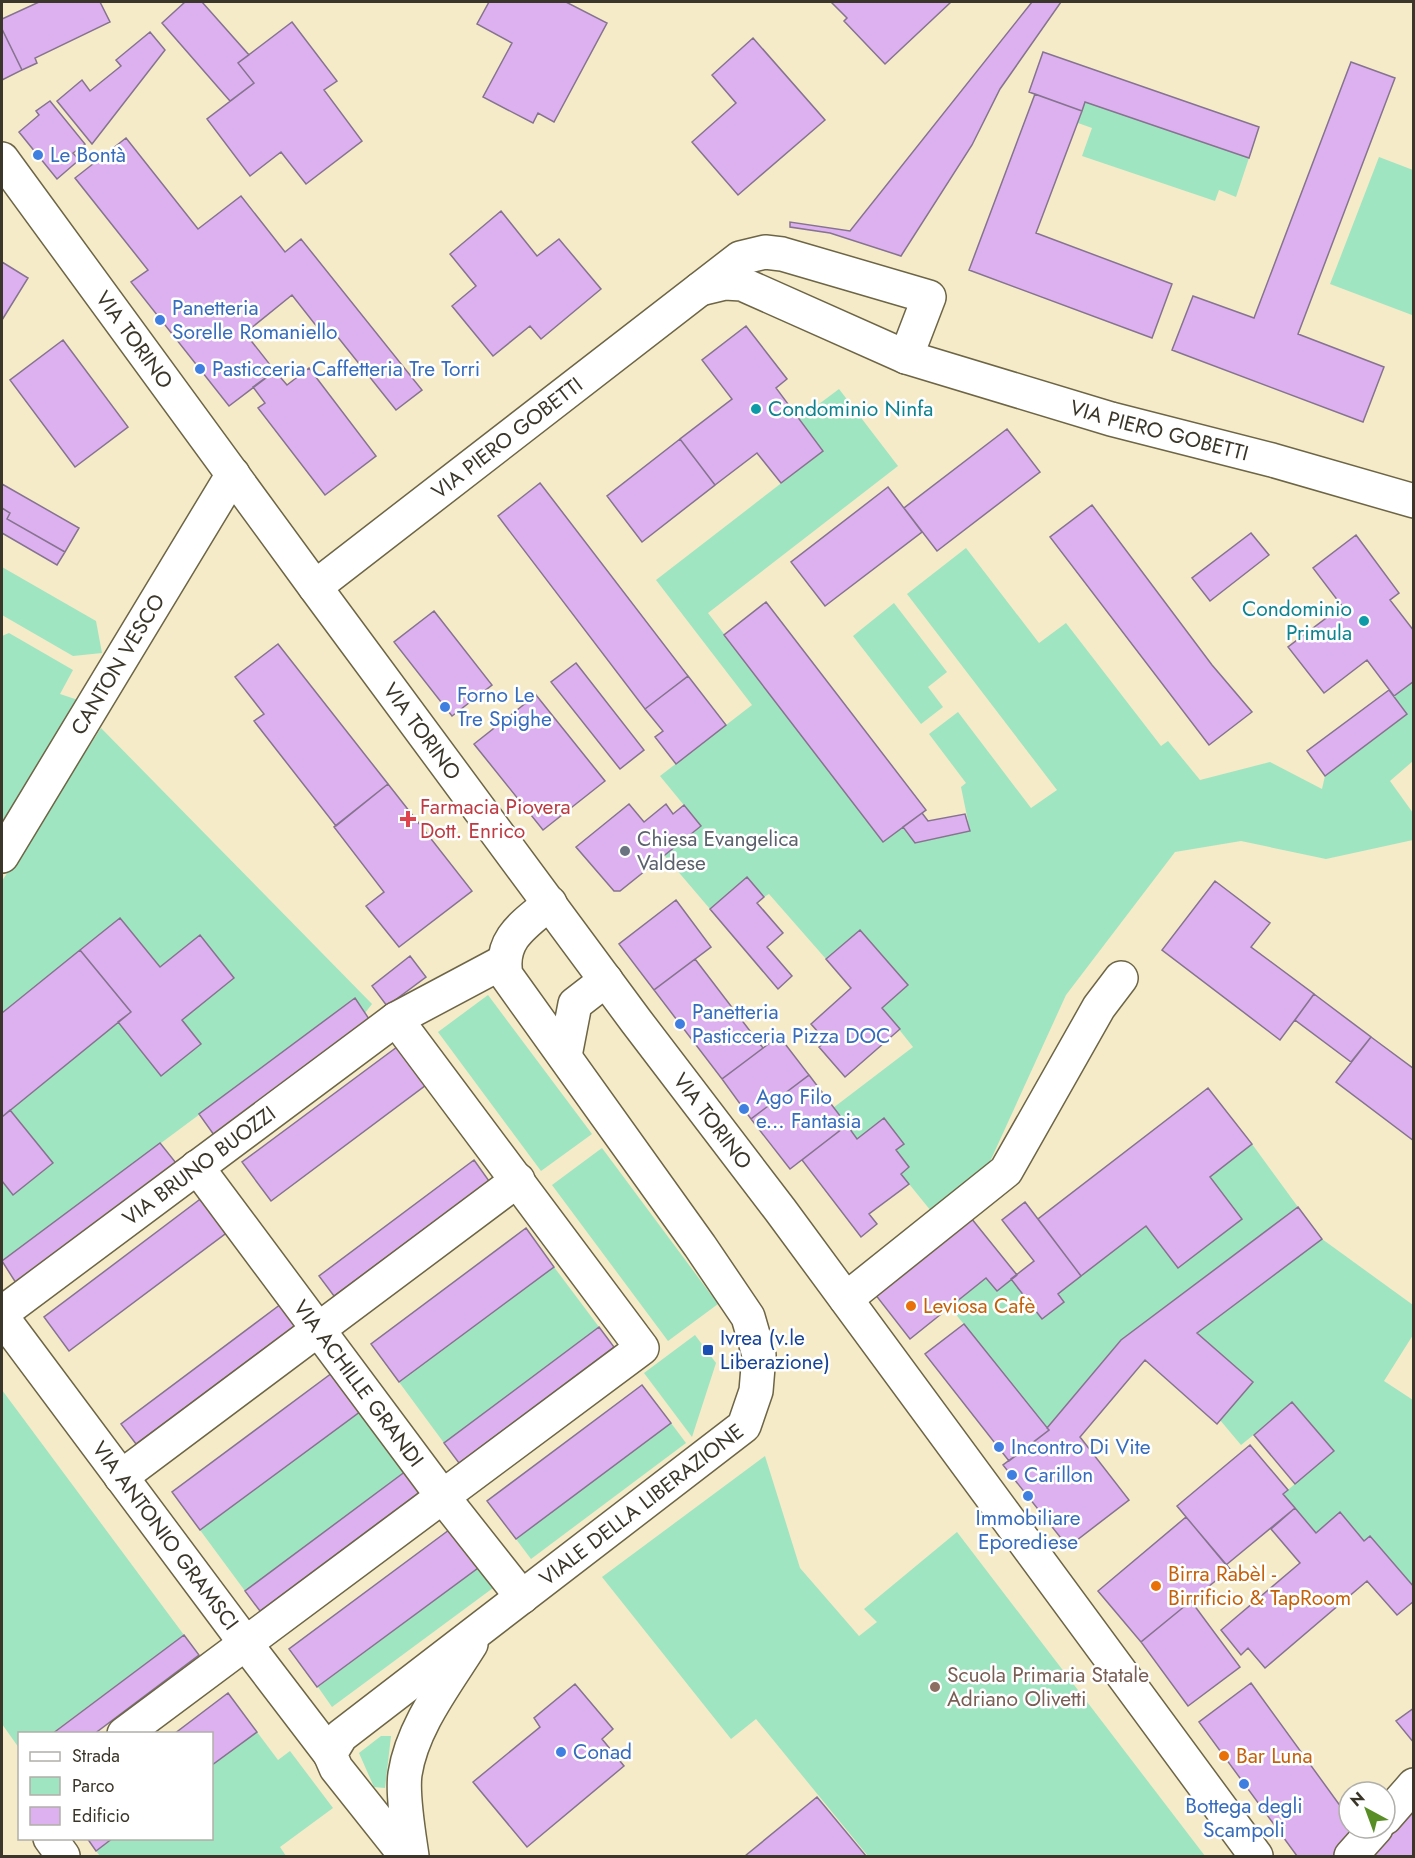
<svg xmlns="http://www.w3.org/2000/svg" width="1415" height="1858" viewBox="0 0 1415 1858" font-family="Jost,sans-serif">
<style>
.green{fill:#9fe5c1}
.building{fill:#ddb1f0;stroke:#86738f;stroke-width:1.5}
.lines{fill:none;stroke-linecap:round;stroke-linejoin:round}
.minor-casing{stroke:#6d6546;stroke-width:36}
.tertiary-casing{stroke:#6d6546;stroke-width:36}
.minor{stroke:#fff;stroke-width:33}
.tertiary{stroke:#fff;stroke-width:33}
.shop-dot{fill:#3f7fe0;stroke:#fff;stroke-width:2}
.culture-dot{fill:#0f9aa8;stroke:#fff;stroke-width:2}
.health-dot{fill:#e0444e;stroke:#fff;stroke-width:2}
.worship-dot{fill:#6b7280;stroke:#fff;stroke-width:2}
.food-dot{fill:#e8710a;stroke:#fff;stroke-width:2}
.transit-dot{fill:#1a4fb4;stroke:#fff;stroke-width:2}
.education-dot{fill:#8d6e63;stroke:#fff;stroke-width:2}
.labels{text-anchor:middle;stroke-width:5;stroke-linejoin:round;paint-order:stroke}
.shop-label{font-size:21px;fill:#366cbe;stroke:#fff;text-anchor:start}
.street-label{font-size:21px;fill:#3a3629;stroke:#fff}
.culture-label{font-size:21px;fill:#0d838f;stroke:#fff;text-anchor:start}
.health-label{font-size:21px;fill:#be3a42;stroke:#fff;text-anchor:start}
.worship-label{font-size:21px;fill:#5b616d;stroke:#fff;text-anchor:start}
.food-label{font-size:21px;fill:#c56008;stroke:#fff;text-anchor:start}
.transit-label{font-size:21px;fill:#164399;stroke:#fff;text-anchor:start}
.education-label{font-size:21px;fill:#785e54;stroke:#fff;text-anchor:start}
</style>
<rect width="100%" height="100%" fill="#f5ebc8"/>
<path class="green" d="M1085,102L1249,158L1236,197L1219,190L1215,201L1082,156L1092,128L1078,123Z
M1379,157L1413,170L1414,311L1412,315L1330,284Z
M839,389L898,466L708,613L883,842L903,827L916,843L970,831L961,787L966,783L929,734L958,712L1031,808L1057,790L907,594L966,548L1039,643L1066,623L1161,746L1168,741L1200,780L1270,762L1322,789L1325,776L1407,714L1394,696L1413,681V761L1390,781L1413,813V840L1326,859L1241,841L1175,852L1066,995L988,1166L931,1211L901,1174L909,1167L896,1150L904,1144L884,1118L857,1139L833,1108L913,1047L882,1008L908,985L860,930L826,959L769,894L764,897L747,877L710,909L664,855L701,826L660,776L752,705L656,580L823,451L799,419Z
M2,567L96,621L102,653L73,656L2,615Z
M894,603L947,672L928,687L943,707L921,724L853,636Z
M9,633L73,670L60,694L78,700L2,827V636Z
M101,728L372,1004L365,1013L355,999L2,1261V881Z
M488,995L592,1134L541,1171L438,1032Z
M1252,1144L1298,1207L1121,1340L1047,1428L950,1307L986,1278L1011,1279L1042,1319L1064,1302L1058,1294L1146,1226L1178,1268L1242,1219L1210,1177Z
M602,1148L718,1304L668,1341L552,1185Z
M1322,1239L1413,1305V1335L1384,1381L1413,1400V1587L1364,1541L1340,1513L1316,1533L1283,1494L1334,1451L1293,1403L1241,1445L1220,1420L1253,1382L1197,1333Z
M554,1267L599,1327L444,1443L399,1382Z
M695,1335L716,1363L692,1437L644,1373Z
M2,1390L184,1635L52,1733L20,1734L19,1748L2,1724Z
M361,1411L406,1471L245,1591L200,1530Z
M671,1423L686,1443L531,1559L516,1539Z
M765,1456L800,1568L859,1636L877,1622L864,1609L957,1532L1205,1856H868L756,1719L731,1739L602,1577Z
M478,1568L493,1588L332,1707L318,1687Z
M257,1732L278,1760L290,1751L333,1808L280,1847L286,1856H100L96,1851L113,1839L212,1838V1765Z
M381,1736H391L385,1788L374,1787L359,1753Z"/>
<path class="building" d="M39,2H100L110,22L35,58L37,63L22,70L2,29V19Z
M185,2H202L249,55L238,63L254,83L230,101L162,23Z
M489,2H566L607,23L554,122L538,113L533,123L483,97L512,43L477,24Z
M831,2H951L885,64L844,21L847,18Z
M1032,2H1061L1000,89L972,145L901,256L830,233L790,227V222L850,231Z
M292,22L337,81L324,90L362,141L306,184L281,152L250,176L207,119L254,83L238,63Z
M2,29L22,70L2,80Z
M150,32L165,50L92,144L57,101L82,80L90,91L121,66L116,60Z
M753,38L825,120L738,195L692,142L736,103L712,75Z
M1043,52L1259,127L1249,158L1085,102L1082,111L1029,92Z
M1351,62L1395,78L1298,334L1384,367L1363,422L1172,350L1193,296L1254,318Z
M1035,94L1082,111L1036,233L1172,284L1152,338L969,270Z
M50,101L85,144L73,153L79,160L57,179L19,132L39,115L36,111Z
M126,138L198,229L241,196L285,252L301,239L422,390L396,410L333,331L325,337L292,295L245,333L275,371L229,406L131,282L148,270L75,178Z
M501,211L537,256L559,239L601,289L541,339L530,326L493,356L452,306L476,286L450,254Z
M2,262L28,278L2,320Z
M746,326L787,379L776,388L823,451L781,483L757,453L715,485L680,439L732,399L702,360Z
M63,340L128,427L75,467L10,380Z
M309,368L376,456L325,495L258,408L265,403L253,387L275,371L287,385Z
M1007,429L1040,472L937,551L904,508Z
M680,439L715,485L642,542L607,496Z
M540,483L688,676L645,709L498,516Z
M2,484L79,528L65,552L7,519L10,513L2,508Z
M888,487L922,532L825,606L791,562Z
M1092,505L1212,665L1252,712L1209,745L1050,537Z
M2,508L10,513L7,519L65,552L57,565L2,533Z
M1251,533L1269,555L1210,601L1192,578Z
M1356,535L1399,593L1390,600L1414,631V681L1394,696L1367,660L1324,693L1288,647L1342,606L1313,568Z
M766,602L926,810L883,842L724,635Z
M434,611L492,685L452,716L394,642Z
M278,644L388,784L336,826L254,721L264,714L235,677Z
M576,663L644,750L620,769L551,682Z
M688,676L726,725L676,764L655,737L663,731L645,709Z
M1389,690L1407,714L1325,776L1307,751Z
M536,695L605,781L543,830L474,744Z
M388,784L472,891L399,947L366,906L384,892L334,827Z
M629,804L644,822L666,804L673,814L684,805L701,826L620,891H614L576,847Z
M922,813L928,821L965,814L970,831L915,843L903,827Z
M747,877L764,897L757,903L783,933L767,947L792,976L778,989L710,909Z
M1215,881L1270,923L1251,947L1314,994L1280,1040L1162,950Z
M676,900L711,947L654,990L619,944Z
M120,918L160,967L200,935L234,978L182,1020L201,1044L161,1076L118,1022L131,1012L80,950Z
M860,930L908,985L882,1008L900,1029L845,1077L819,1047L826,1041L811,1024L851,988L826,959Z
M80,950L131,1012L2,1117V1013Z
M410,956L426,977L387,1006L372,986Z
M695,959L763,1048L722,1079L654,990Z
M1314,994L1371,1037L1351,1062L1295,1020Z
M355,998L369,1019L214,1135L199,1114Z
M779,1036L809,1075L751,1119L722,1079Z
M1371,1037L1414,1069V1141L1336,1082Z
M397,1047L426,1085L271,1201L242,1162Z
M809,1075L847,1125L790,1169L751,1119Z
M1208,1088L1252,1144L1210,1177L1242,1219L1178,1268L1146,1226L1081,1276L1038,1219Z
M10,1110L53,1163L13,1195L2,1181V1117Z
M884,1118L904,1144L896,1150L909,1167L901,1174L909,1184L869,1214L877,1224L861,1237L802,1160L847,1125L857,1139Z
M160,1143L176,1163L16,1283L2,1261Z
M474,1160L489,1181L334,1296L319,1276Z
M203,1197L229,1231L69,1351L44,1317Z
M1025,1202L1081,1276L1058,1294L1064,1302L1042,1319L1011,1279L1034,1261L1002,1220Z
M1298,1207L1322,1239L1197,1333L1253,1382L1217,1424L1145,1360L1080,1437L1129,1500L1068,1547L1003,1465L1049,1430L1047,1428L1121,1340Z
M967,1213L1017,1275L997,1291L986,1278L910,1339L871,1289Z
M526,1228L554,1267L399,1382L371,1344Z
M281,1304L296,1325L136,1444L121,1424Z
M964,1324L1049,1430L1009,1461L925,1354Z
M599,1327L614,1347L459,1463L444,1443Z
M332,1373L361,1411L200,1530L172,1492Z
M642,1385L671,1423L516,1539L487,1501Z
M1292,1402L1334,1451L1295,1484L1254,1435Z
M1250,1445L1288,1490L1283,1494L1295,1508L1226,1565L1177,1506Z
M406,1471L421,1491L260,1611L245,1591Z
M1295,1508L1316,1533L1340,1512L1364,1541L1370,1536L1414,1587V1601L1397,1615L1367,1581L1265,1668L1248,1648L1241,1655L1221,1630L1300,1563L1271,1529Z
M1186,1517L1230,1569L1141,1642L1098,1591Z
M449,1530L478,1568L317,1687L289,1649Z
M1191,1601L1240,1667L1188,1706L1141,1642Z
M184,1635L199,1655L94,1734H52Z
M1251,1683L1349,1818V1828H1356L1362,1836L1334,1856H1297L1199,1722Z
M575,1684L613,1729L602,1739L624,1766L527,1847L473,1782L540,1727L534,1718Z
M228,1693L257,1732L212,1765V1734H174Z
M1414,1708V1743L1396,1721Z
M817,1797L866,1856H745Z
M1414,1803V1856H1368Z
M87,1838H113L96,1851Z"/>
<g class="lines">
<g class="minor-casing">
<g id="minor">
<path id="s1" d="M700,289L725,283L742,284L906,357L1111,419L1272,460L1414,501"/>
<path id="s2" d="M315,587L740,258L765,252L782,254L929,297L906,357"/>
<path id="s3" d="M2,856L233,474"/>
<path d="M565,1056L575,1004L606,980"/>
<path id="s4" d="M197,1167L443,1497L522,1597"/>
<path d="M846,1299L1006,1171L1099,1007L1121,978"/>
<path id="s5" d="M2,1313L396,1019L503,962"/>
<path id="s6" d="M2,1317L246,1644L330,1754"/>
<path d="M121,1477L518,1180"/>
<path d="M124,1734L642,1348L396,1019"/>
<path d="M1385,1818L1414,1785"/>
<path d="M50,1838L63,1856"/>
<path id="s7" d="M406,1856L336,1768L330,1754L341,1736L744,1426L756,1391L759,1355L748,1317L700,1246L506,975C499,939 525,924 550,903"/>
<path d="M412,1856C409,1835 402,1795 405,1774C412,1727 446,1684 471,1644"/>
<path d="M1351,1856L1376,1828"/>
</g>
</g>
<g class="tertiary-casing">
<g id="tertiary">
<path id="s8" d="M2,159L315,587L636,1021L781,1211L1256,1856"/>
</g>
</g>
<use href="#minor" class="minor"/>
<use href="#tertiary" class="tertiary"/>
</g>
<g class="shop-dot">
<circle cx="38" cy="155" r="6"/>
<circle cx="160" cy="320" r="6"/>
<circle cx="200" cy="369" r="6"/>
<circle cx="445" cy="707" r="6"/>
<circle cx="680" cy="1024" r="6"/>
<circle cx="744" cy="1109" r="6"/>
<circle cx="999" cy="1447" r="6"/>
<circle cx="1012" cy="1475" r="6"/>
<circle cx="1028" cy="1496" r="6"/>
<circle cx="561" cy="1752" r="6"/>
<circle cx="1244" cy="1784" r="6"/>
</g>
<g class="culture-dot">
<circle cx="756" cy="409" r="6"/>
<circle cx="1364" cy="621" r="6"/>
</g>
<path class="health-dot" d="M405 810h6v6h6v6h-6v6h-6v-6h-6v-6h6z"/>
<circle class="worship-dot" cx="625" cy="851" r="6"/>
<g class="food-dot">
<circle cx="911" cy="1306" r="6"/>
<circle cx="1156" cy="1586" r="6"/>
<circle cx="1224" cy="1756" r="6"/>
</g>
<rect class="transit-dot" x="702" y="1344" width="12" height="12" rx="3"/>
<circle class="education-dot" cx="935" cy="1687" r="6"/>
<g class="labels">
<g class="shop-label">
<text x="50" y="162">Le Bontà</text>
<text x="172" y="315">Panetteria<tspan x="172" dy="24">Sorelle Romaniello</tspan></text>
<text x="212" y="376">Pasticceria Caffetteria Tre Torri</text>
<text x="457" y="702">Forno Le<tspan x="457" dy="24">Tre Spighe</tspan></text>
<text x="692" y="1019">Panetteria<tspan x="692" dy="24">Pasticceria Pizza DOC</tspan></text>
<text x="756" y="1104">Ago Filo<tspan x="756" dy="24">e... Fantasia</tspan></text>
<text x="1011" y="1454">Incontro Di Vite</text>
<text x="1024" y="1482">Carillon</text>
<text x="1028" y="1525" text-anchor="middle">Immobiliare<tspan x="1028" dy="24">Eporediese</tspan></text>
<text x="573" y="1759">Conad</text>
<text x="1244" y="1813" text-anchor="middle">Bottega degli<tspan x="1244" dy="24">Scampoli</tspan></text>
</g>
<g class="street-label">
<text dy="7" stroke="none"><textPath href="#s8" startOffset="224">VIA TORINO</textPath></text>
<text dy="7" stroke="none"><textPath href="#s1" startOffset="486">VIA PIERO GOBETTI</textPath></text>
<text dy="7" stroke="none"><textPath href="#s2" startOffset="243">VIA PIERO GOBETTI</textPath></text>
<text dy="7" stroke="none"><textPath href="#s3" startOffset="224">CANTON VESCO</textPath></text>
<text dy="7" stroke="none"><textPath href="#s8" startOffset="710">VIA TORINO</textPath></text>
<text dy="7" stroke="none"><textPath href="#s8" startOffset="1196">VIA TORINO</textPath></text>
<text dy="7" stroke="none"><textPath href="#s5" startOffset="246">VIA BRUNO BUOZZI</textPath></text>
<text dy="7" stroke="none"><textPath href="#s4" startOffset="270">VIA ACHILLE GRANDI</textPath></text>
<text dy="7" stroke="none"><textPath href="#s7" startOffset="528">VIALE DELLA LIBERAZIONE</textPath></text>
<text dy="7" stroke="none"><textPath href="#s6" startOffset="273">VIA ANTONIO GRAMSCI</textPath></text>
</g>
<g class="culture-label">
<text x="768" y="416">Condominio Ninfa</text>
<text x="1352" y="616" text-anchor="end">Condominio<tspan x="1352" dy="24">Primula</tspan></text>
</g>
<g class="health-label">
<text x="420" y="814">Farmacia Piovera<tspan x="420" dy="24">Dott. Enrico</tspan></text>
</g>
<g class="worship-label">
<text x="637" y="846">Chiesa Evangelica<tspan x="637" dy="24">Valdese</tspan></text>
</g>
<g class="food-label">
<text x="923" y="1313">Leviosa Cafè</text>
<text x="1168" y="1581">Birra Rabèl -<tspan x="1168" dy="24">Birrificio &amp; TapRoom</tspan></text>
<text x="1236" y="1763">Bar Luna</text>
</g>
<g class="transit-label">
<text x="720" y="1345">Ivrea (v.le<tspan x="720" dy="24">Liberazione)</tspan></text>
</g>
<g class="education-label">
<text x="947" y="1682">Scuola Primaria Statale<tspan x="947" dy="24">Adriano Olivetti</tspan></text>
</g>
</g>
<rect width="1415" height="1858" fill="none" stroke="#3a3629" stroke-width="6"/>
<rect x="18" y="1732" width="195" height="108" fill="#ffffff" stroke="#b0afa9" stroke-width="1.5"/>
<rect x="30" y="1752" width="30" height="9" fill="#ffffff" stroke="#b0afa9" stroke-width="1.5"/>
<text x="72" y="1762" font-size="18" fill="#3a3629">Strada</text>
<rect x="30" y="1777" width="30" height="18" fill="#9fe5c1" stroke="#b0afa9" stroke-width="1.5"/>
<text x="72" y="1792" font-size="18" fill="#3a3629">Parco</text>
<rect x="30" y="1807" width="30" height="18" fill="#ddb1f0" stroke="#b0afa9" stroke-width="1.5"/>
<text x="72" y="1822" font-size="18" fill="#3a3629">Edificio</text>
<g transform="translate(1367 1810) rotate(319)"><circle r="28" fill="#ffffff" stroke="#b0afa9" stroke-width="1.5"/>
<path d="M0-4.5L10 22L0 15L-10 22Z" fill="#598e27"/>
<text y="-9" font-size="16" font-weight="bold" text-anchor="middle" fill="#3a3629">N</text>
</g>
</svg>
